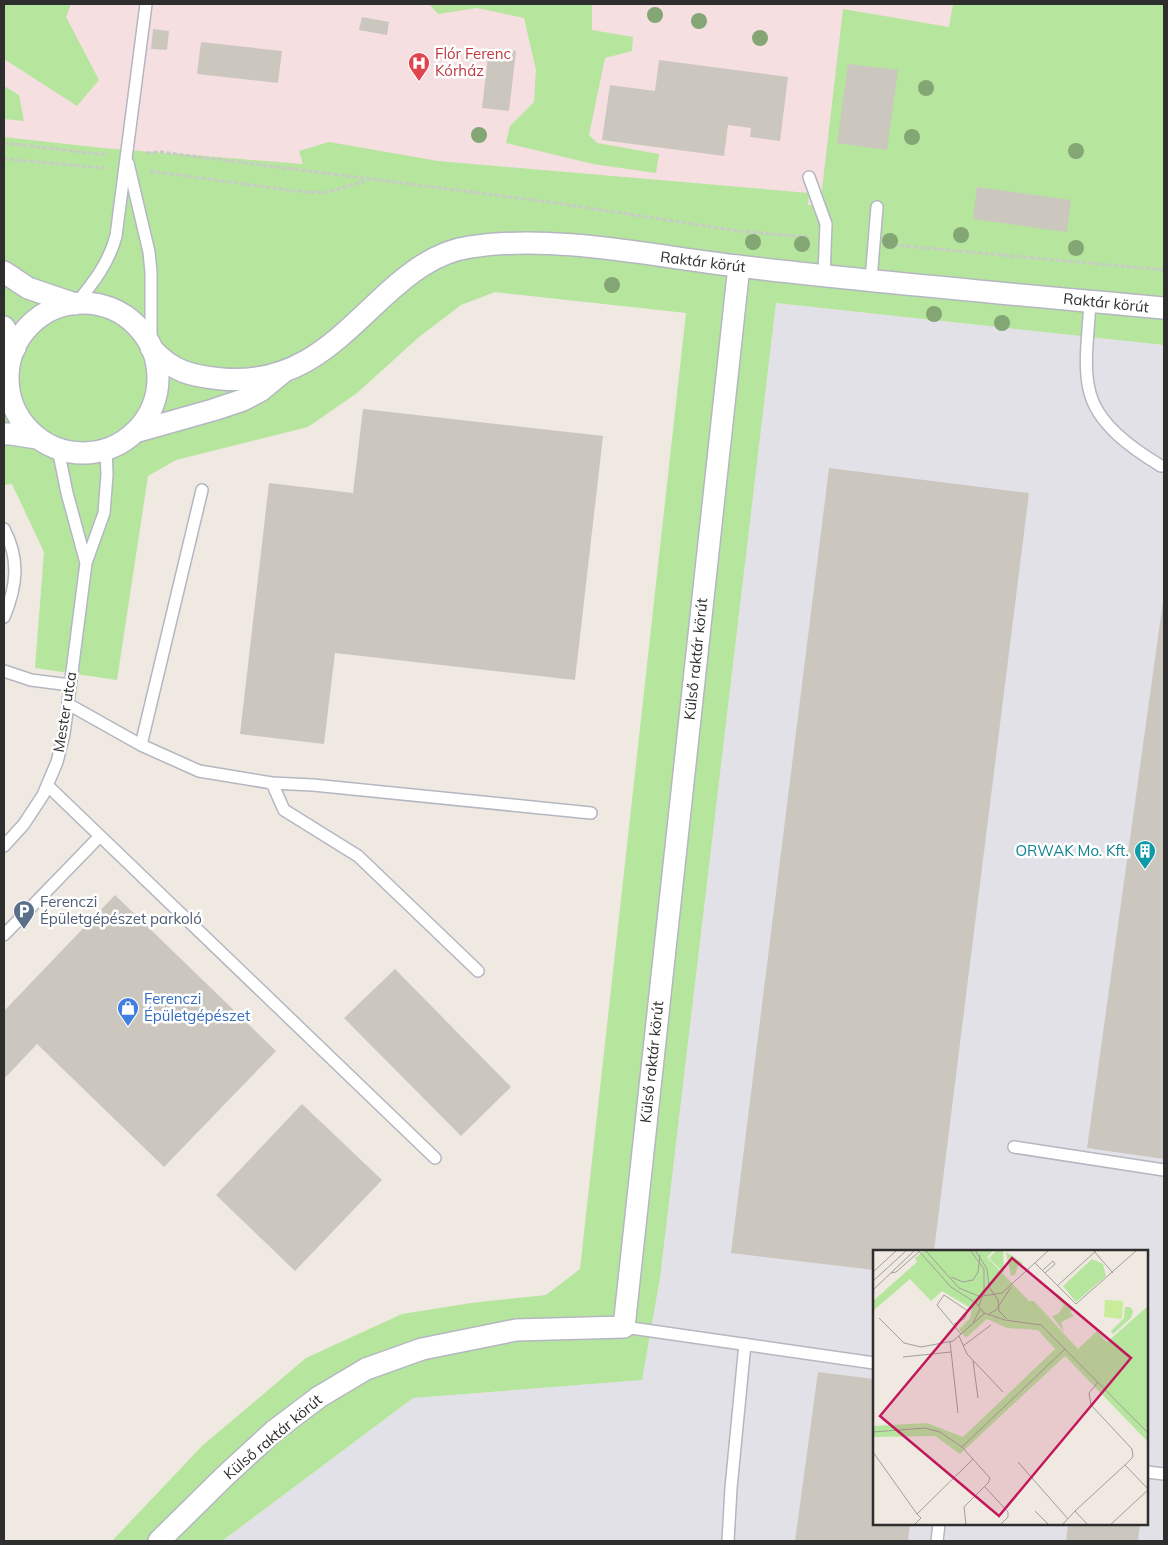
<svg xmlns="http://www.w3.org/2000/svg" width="1168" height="1545" viewBox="0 0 1168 1545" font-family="Mulish,sans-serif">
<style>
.industrial{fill:#e3e1e8;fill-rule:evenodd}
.medical{fill:#f5dfe0}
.green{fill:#b6e59e}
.building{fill:#cbc7bf}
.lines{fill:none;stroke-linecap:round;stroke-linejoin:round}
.lane-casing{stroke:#b4b7c1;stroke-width:14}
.street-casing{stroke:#b4b7c1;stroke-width:24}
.path{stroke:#c9c9c9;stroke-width:3;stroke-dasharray:4 2.5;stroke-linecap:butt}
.lane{stroke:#fff;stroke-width:11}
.street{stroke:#fff;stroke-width:21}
.tree{fill:#84a574}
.labels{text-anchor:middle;stroke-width:5;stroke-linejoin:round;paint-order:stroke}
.health-label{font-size:15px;fill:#be3a42;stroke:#fff;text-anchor:start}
.street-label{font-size:15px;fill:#2e2e2e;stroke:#fff}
.culture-label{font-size:15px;fill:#0d838f;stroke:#fff;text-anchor:end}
.service-label{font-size:15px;fill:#4e5e75;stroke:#fff;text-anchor:start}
.shop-label{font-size:15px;fill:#366cbe;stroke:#fff;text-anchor:start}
.inset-road{fill:none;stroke:#a29e99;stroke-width:1}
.view{fill:#c2185b;fill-opacity:0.15;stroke:#c2185b;stroke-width:2.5}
.inset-edge{fill:none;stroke:#2e2e2e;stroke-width:2.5}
</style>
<rect width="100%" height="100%" fill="#efe9e1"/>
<path class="industrial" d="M776,303L1164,345V1541H222L413,1398L642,1380L660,1278ZM874,1251H1147V1524H874Z"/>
<path class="medical" d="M4,4H953L949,27L820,206L103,148L4,137Z"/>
<path class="green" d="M4,4H71L66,17L99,80L77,106L4,59Z
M429,4H592V30L633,37L632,51L605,58L589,135L597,143L659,154L656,173L593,164L506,143L510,126L534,102L536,70L524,18L477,8L438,14Z
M953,4H1164V345L776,303L660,1278L642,1380L413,1398L222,1541H112L202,1446L306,1358L402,1314L471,1303L546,1295L580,1269L686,313L495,292L461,305L419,337L357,393L308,427L176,460L148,476L117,680L35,668L44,552L12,484L4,485V137L103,148L303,164L299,151L329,142L438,161L809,193L808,205L820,206L843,9L949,27Z
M4,86L19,95L24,121L4,119Z"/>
<path class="building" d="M362,17L389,22L387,35L359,30Z
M153,29L169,31L167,50L151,49Z
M201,42L282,51L278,83L197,74Z
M489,48L516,51L509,111L482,108Z
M659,60L788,77L780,141L750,137L751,128L728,125L724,156L602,140L610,85L655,91Z
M848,64L898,70L887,150L837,143Z
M977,187L1071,200L1067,232L973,219Z
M363,409L603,436L575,680L335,653L324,744L240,734L269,483L353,493Z
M829,468L1029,493L934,1251H874V1270L731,1253Z
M1163,601H1164V1159L1087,1148Z
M115,895L276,1051L164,1167L37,1044L4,1079V1011Z
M395,969L511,1087L461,1136L344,1018Z
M302,1104L382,1180L295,1271L216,1195Z
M818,1372L874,1379V1524H910L908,1541H795Z
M1068,1524H1140L1138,1541H1066Z"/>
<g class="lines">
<g class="lane-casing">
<path id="lane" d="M128,163L149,252L151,272V348
M809,177L826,224L824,275
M871,280L877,207
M1090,301C1089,329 1083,363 1089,389C1096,424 1133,449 1161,466H1164
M76,304C93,283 109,263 116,236L146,4
M58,449L67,493L86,563
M4,529C20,559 17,586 4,617
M4,671L31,680L70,685
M68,704L141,745L199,771L272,783L313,785L591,813
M141,745L202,490
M272,783L284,810L358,856L478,971
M47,785L435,1158
M4,846L24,824L43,795L57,762L64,734L86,563L104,513L107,475L106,449
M4,935L100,836
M1014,1147L1164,1170
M624,1327L874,1363
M1147,1472L1164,1474
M728,1541L731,1488L745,1344
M937,1541L939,1524"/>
</g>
<g class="street-casing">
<path id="street" d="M4,272L28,288L75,304
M8 378a75 75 0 1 1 150 0a75 75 0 1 1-150 0Z
M4,327L15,348
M151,348C173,372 191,376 222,379C296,385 334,343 383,297C408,274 435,252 470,247C554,234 652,256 737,266C879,283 1022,295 1164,308
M135,432L213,410L243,400L260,391L282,373
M4,434H11L37,438
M159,1541L225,1476L274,1431L319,1397L366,1369L422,1349L516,1330L624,1327L739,266"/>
</g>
<path class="path" d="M4,143L98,154H108
M147,153L161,152L549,202L739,231L808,237
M4,159L106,168
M150,171L295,191L325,193L365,181
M894,245L1164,270"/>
<use href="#lane" class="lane"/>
<use href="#street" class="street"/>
</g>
<g class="tree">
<circle cx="655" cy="15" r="8"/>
<circle cx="699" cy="21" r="8"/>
<circle cx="760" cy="38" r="8"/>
<circle cx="926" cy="88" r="8"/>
<circle cx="479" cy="135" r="8"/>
<circle cx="912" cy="137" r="8"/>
<circle cx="1076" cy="151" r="8"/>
<circle cx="961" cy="235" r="8"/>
<circle cx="890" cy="241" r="8"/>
<circle cx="753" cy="242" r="8"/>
<circle cx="802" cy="244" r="8"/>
<circle cx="1076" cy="248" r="8"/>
<circle cx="612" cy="285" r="8"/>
<circle cx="934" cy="314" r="8"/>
<circle cx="1002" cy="323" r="8"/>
</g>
<defs>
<g id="hospital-pin" transform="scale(1.125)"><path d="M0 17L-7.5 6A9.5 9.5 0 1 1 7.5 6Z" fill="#e0444e" stroke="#fff"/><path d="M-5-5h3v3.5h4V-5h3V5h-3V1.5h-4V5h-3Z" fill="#fff"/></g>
<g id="building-pin" transform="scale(1.125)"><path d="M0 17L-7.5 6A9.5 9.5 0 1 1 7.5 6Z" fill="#0f9aa8" stroke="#fff"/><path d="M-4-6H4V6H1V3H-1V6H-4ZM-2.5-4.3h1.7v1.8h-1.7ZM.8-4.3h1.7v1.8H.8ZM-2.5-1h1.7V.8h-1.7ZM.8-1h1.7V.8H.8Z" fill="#fff"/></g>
<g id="parking-pin" transform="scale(1.125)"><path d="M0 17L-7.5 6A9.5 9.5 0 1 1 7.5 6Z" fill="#5c6f8a" stroke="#fff"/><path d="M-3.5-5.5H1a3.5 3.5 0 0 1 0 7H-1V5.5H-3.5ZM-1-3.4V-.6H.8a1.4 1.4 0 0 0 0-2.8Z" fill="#fff"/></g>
<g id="shop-pin" transform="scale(1.125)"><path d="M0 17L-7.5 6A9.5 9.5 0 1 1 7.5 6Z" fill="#3f7fe0" stroke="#fff"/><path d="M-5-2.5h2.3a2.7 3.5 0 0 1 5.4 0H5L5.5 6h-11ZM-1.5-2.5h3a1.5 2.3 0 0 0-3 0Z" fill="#fff"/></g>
</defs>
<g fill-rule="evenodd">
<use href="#hospital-pin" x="419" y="63"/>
<use href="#building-pin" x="1145" y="851"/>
<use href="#parking-pin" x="24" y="911"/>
<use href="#shop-pin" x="128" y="1008"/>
</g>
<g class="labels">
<g class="health-label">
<text x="435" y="59">Flór Ferenc<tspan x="435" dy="17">Kórház</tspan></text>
</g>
<g class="street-label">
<text transform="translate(703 262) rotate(7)" y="5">Raktár körút</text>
<text transform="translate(1106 303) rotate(6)" y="5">Raktár körút</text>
<text transform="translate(696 659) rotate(-84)" y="5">Külső raktár körút</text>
<text transform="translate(65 712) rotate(-81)" y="5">Mester utca</text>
<text transform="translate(652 1062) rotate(-84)" y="5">Külső raktár körút</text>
<text transform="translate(273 1437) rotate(-40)" y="5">Külső raktár körút</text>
</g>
<g class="culture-label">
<text x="1129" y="856">ORWAK Mo. Kft.</text>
</g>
<g class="service-label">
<text x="40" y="907">Ferenczi<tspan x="40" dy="17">Épületgépészet parkoló</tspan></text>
</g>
<g class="shop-label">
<text x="144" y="1004">Ferenczi<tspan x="144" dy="17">Épületgépészet</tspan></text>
</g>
</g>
<g transform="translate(873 1250)">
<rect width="275" height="275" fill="#efe9e1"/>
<path d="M52,0H121L114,7L156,51H161L205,99L224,81L234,92L275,56V192L192,106L87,204L62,186L0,187V176L54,173L90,187L182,99L165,80L134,78L114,69L93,88L86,79L97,68L99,59L69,41L58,51L37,29L0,61V51L44,12L42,8ZM124,0H130L131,23L116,8ZM133,2L150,13L145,16L142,25L138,26ZM219,9L230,14L233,26L203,52L190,36ZM184,43L200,59L197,62L201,66L188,72L191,82L179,66L185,64L191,55L183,47ZM252,57H257L260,61L258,68L240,84L238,81L251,68Z" fill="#b6e59e"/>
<path d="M232,50L250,51L249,69L231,67Z" fill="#c9ec9a"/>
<path class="inset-road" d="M45,0L78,37L103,53L111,63L132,70L168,75L275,183M52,0L86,38L108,47M97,0L111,19V45M102,0L114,19L116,37L125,50L126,61L134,69M220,0L240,23M162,13L203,54L264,0M169,21L180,11L182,14L172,23M0,22L24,0M18,23L23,22L47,1M78,27L90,32L100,30L105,22L107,5M0,31L34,0M184,36L224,0M0,40L42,0M106,56L109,46L129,43L176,0M116,64L123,60L138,37M6,68L31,93L48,97L80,91L112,63M100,73L107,59M81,74L91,69L95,61L71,45L64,55L88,84M86,86L94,104L130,142M77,92L85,163M90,96L118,75M30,107L78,102M100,111L105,148M225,132L216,143L218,155L259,199L260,207L252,215L275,239M0,182L52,178L67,182L89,197L192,99M89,197L117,228L115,233L91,257L93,275M0,202L44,264L100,209M145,212L195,269M112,237L135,262V267L127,275M162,261L176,275M202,261L252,215M41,275L48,268L44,264M189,275L202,261L215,275M237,275L275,240"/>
<path class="view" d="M139,8L258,108L126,266L7,166Z"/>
<rect width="275" height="275" class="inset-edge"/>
</g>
<rect width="1168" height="1545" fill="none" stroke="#2e2e2e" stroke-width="10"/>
</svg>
